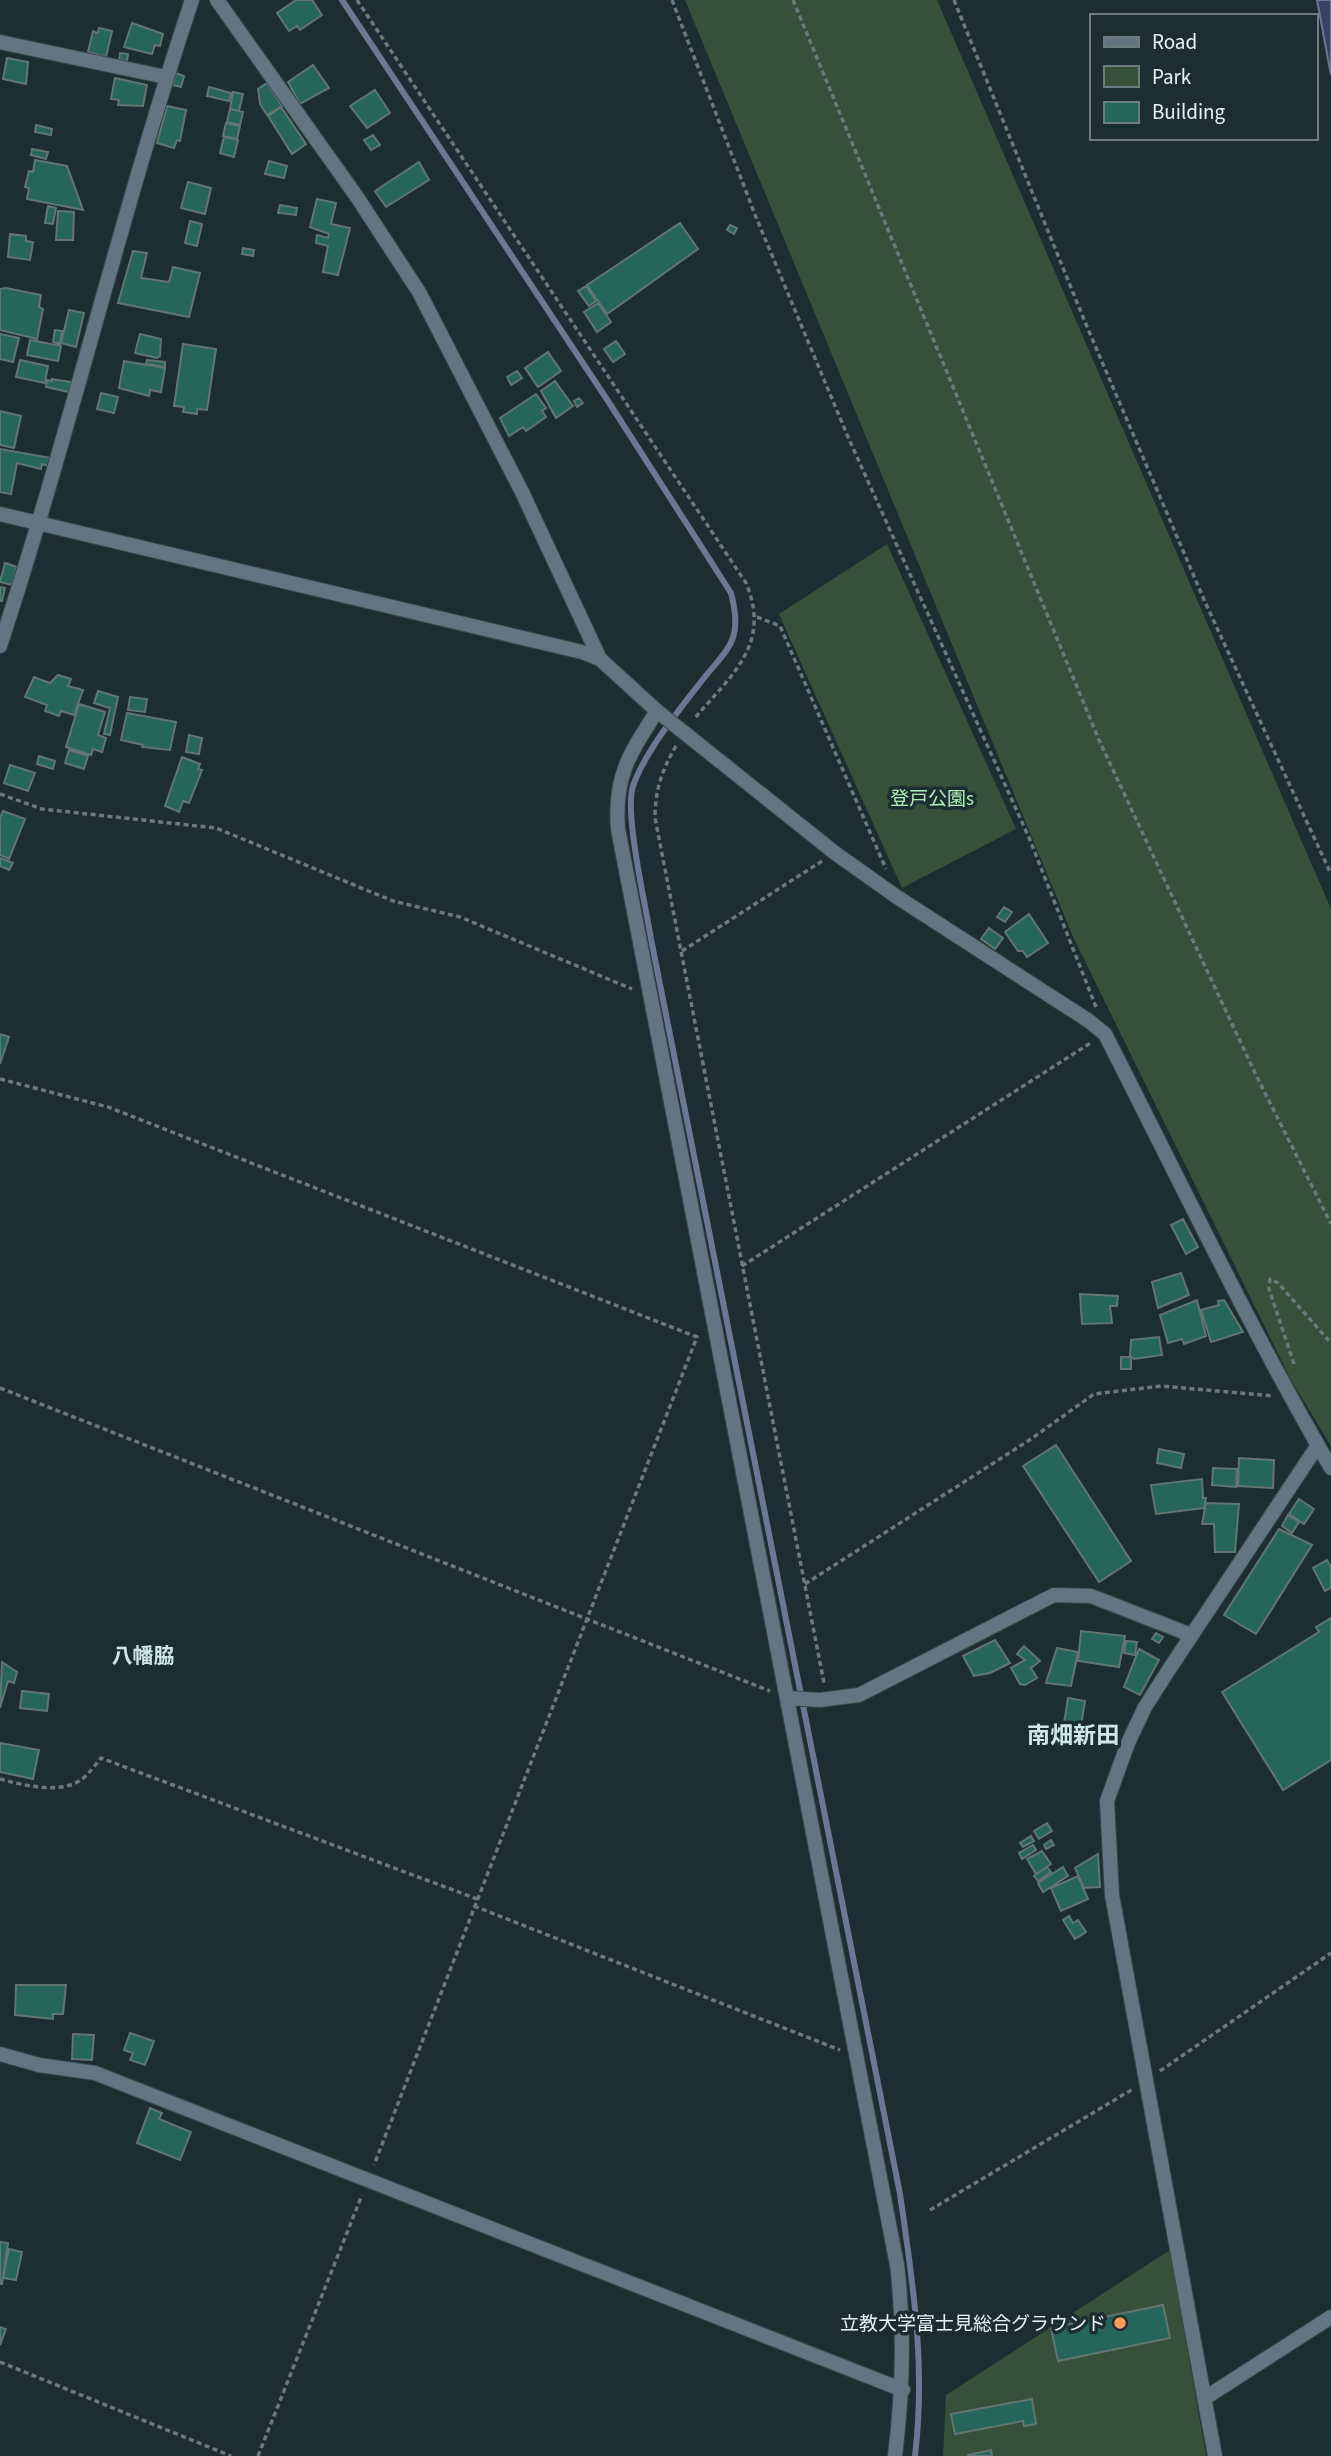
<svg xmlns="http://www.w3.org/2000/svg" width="1331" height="2456" viewBox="0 0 1331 2456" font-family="'Source Sans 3','Noto Sans JP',sans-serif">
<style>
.green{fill:#37503a}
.water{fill:#384269;stroke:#6c7793;stroke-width:2}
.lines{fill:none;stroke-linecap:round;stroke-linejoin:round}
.stream{stroke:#6c7793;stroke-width:6}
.building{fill:#26665a;stroke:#627570;stroke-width:2}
.street-casing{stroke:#38494c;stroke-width:16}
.path{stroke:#6b7a7d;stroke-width:3.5;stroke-dasharray:5 3.5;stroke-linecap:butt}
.street{stroke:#637583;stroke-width:14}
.poi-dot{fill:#ff9b5a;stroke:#1c2e31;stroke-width:2.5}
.labels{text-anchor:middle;stroke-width:7;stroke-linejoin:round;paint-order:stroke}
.park-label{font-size:19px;fill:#b1eeb6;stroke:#1c2e31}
.poi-label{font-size:19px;fill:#e7f2f4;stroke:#1c2e31;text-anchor:end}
.neighbourhood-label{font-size:21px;font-weight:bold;fill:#cfe6ea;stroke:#1c2e31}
.quarter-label{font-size:23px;font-weight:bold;fill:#cfe6ea;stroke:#1c2e31}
</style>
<rect width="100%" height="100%" fill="#1c2e31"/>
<path class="green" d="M685,0H937L1331,909V1446L1291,1380L1074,939Z
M887,544L1016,829L902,888L779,614Z
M1170,2250L1206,2456H943L946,2395Z"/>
<path class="water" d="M1317,0H1331V75Z"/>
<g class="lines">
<path class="stream" d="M342,0L608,401L731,593C744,643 727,648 700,683C678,711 645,752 633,786C624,813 646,907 651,939L900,2194C913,2284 926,2365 915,2456"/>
</g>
<path class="building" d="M296,0H312L322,15L300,30L297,26L289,31L277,13Z
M132,23L163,34L160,46L155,45L152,54L124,47Z
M99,28L112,31L106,57L88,52L93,31L98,33Z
M120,53L128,54L127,61L119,60Z
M7,58L28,62L26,84L3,79Z
M313,65L329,88L300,104L288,82Z
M176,73L184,76L181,87L173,85Z
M115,78L147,85L143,106L118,105L119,100L111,99Z
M267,83L282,106L267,115L260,104L258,89Z
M209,87L231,93L229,101L207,96Z
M375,90L390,113L367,128L350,106Z
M233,92L243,94L239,111L230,109Z
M167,106L186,110L180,141L177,140L174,148L157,143Z
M281,107L306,144L292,154L268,116Z
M230,109L243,112L240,125L227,122Z
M226,123L240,126L237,139L223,136Z
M36,125L52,129L51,135L35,132Z
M373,135L380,145L371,150L364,140Z
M224,137L238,140L234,157L220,153Z
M32,149L48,152L46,159L31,155Z
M35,160L67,166L83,210L27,199L29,188L25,187L29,171L33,172Z
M269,161L287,166L284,178L265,174Z
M419,162L429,180L386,207L375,191Z
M188,182L211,188L205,214L181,208Z
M317,199L336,203L331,224L350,228L338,275L323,272L328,246L316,243L317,235L328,238L329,234L310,227Z
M280,205L297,208L296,215L278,213Z
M48,206L56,208L53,224L45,223Z
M58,211L74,212L73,240H56Z
M190,221L202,224L197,246L185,243Z
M680,223L698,249L607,314L587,285Z
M730,225L737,228L734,234L727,230Z
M10,234L26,236V241L33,242L30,260L8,257Z
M243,248L254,250L253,256L242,254Z
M133,251L147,253L141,278L169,282L173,267L200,273L189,317L118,303Z
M586,286L596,301L589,306L578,291Z
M6,288L41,295L39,307L43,309L37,339L0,330V289Z
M598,303L611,322L597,332L584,312Z
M69,310L84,313L76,347L61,343Z
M55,330L62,331L60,344L53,342Z
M0,334L19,338L13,362L0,359Z
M140,334L161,339L160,356L157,358L135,353Z
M30,340L61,346L58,361L27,355Z
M616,341L625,354L613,362L604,349Z
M183,344L216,349L207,410L197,409V414L183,412L184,407L174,406Z
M548,352L561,371L538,387L525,368Z
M20,360L48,366L45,383L16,377Z
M147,360L165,362V367L146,364Z
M124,361L165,368L161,392L150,390L149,396L119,388Z
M517,371L522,378L511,385L507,377Z
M52,379L71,382L69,392L46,387L47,380L52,381Z
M555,381L573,406L556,418L541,391Z
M101,393L118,397L114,413L97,409Z
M536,394L546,408L542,411L546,417L526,431L523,427L509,436L500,418Z
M579,398L583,403L577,407L574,401Z
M0,411L21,416L14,448L0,445Z
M0,449L51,458L49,466L42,464L41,469L17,463L11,494L0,492Z
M5,563L17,567L12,585L0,582Z
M0,587L5,588L2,601H0Z
M58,675L71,679L68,686L83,690L74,715L61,711L59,716L45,711L47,705L25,697L34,677L50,683Z
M98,691L118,697L110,735L104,734L110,708L94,703Z
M130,697L147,699L145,712L128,710Z
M79,704L105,712L98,735L106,738L102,752L93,749L91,755L66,747Z
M127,713L176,722L170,750L142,747L143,745L121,740Z
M189,735L202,738L199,754L186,752Z
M69,750L88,756L84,769L65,763Z
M39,756L55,761L53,769L37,764Z
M182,757L200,764L198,769L202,770L189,803L183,801L179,812L165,806Z
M10,765L35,773L28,791L4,783Z
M3,811L25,819L9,859L0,855V818Z
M0,858L13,863L9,870L0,866Z
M1004,907L1012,912L1005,922L997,917Z
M1029,914L1048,943L1027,957L1023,951H1018L1005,932Z
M989,928L1003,938L995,949L981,939Z
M0,1034L9,1037L0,1064Z
M1183,1219L1198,1247L1186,1254L1171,1225Z
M1181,1273L1189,1295L1158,1308L1152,1282Z
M1080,1294L1118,1296L1117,1306H1110L1112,1323L1082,1324Z
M1197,1300L1206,1336L1184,1344L1182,1339L1168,1343L1160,1315Z
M1224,1300L1243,1332L1211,1342L1201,1310L1219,1305L1218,1301Z
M1159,1337L1162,1355L1134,1359L1130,1356L1131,1340Z
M1121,1357H1131V1369H1121Z
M1056,1445L1131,1561L1099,1582L1023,1466Z
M1159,1449L1184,1454L1181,1468L1157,1463Z
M1239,1458L1274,1460L1273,1488L1238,1486Z
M1213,1468L1237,1469L1236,1487L1212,1485Z
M1202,1479L1203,1498H1206L1204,1508L1156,1514L1151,1485Z
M1299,1499L1314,1509L1304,1524L1289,1514Z
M1206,1503L1239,1504L1235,1552H1215L1214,1524H1202Z
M1288,1515L1299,1522L1292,1533L1282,1526Z
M1279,1529L1312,1545L1256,1634L1224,1615Z
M1327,1560L1331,1567V1588L1325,1591L1313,1568Z
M1331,1618V1760L1283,1790L1222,1692L1319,1632L1316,1627Z
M1081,1631L1125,1636L1119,1667L1078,1661Z
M1156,1633L1163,1637L1159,1643L1152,1639Z
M995,1640L1010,1663L990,1673L974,1676L963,1656Z
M1126,1641L1137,1642L1135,1655L1124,1653Z
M1024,1646L1040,1661L1031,1668L1037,1678L1025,1685L1020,1684L1011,1668L1025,1660L1017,1654Z
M1057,1648L1078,1652L1071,1686L1046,1683Z
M1139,1649L1159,1660L1140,1695L1124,1687Z
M2,1662L17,1672L14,1683L8,1681L0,1708Z
M22,1691L49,1694L47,1711L20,1708Z
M1068,1698L1085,1701L1081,1726L1064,1723Z
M0,1743L39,1750L33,1779L0,1772Z
M1047,1823L1052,1831L1039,1839L1034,1831Z
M1031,1836L1034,1841L1023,1847L1020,1843Z
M1051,1840L1054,1845L1046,1849L1044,1845Z
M1033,1845L1036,1850L1022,1859L1019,1853Z
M1042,1851L1051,1864L1036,1874L1027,1859Z
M1098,1854L1100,1887L1084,1888L1075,1868Z
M1047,1867L1051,1872L1038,1881L1034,1876Z
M1063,1867L1068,1876L1043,1892L1038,1883Z
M1078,1876L1088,1899L1061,1911L1051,1888Z
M1069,1916L1073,1923L1078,1920L1086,1932L1075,1939L1063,1920Z
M16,1985H66L63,2014H53V2019L15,2015Z
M130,2033L154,2041L145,2065L130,2060L133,2053L124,2050Z
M73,2034L94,2035L92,2060L72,2059Z
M150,2108L162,2113L159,2119L191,2132L180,2160L137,2143Z
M0,2242L8,2243L2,2284H0Z
M9,2249L22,2252L16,2280L3,2278Z
M1163,2305L1170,2338L1058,2361L1051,2328Z
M0,2327L6,2329L0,2345Z
M1032,2399L1036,2424L1024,2426L1023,2421L955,2434L951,2414Z
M991,2450L992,2456H968V2455Z"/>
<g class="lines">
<g class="street-casing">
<path id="street" d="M217,0L357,197L419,292L522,492L600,659L657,711L835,853L897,897L1089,1021L1105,1034C1179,1179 1249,1327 1331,1468
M0,42L166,77
M0,514L582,652L600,659
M0,646C70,432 121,213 192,0
M657,711C629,755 614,776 618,829L897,2265C905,2330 903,2391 895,2456
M787,1698L820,1700L859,1695L1054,1595L1091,1596L1191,1635
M0,2054L39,2065L95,2073L903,2390
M1205,2398L1331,2317
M1215,2456L1112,1895L1107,1801L1128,1743L1145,1707L1168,1671L1318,1445"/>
</g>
<path class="path" d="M357,0L746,583C772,645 731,675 694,719
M672,0L756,217L848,437L1030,840L1096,1007
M793,0L1099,740L1255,1073L1331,1224
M954,0L1085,322L1205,602L1331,874
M757,617L780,626L886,869
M676,746C662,770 655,790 655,818L824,1683
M0,794L42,809L216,828L393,901L460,917L632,989
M682,951L822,861
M0,1079L108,1107L697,1337L374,2165
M742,1266L1092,1042
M1294,1364L1269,1289L1270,1279L1278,1283L1331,1343
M0,1388L770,1691
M805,1584L1031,1439L1094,1394L1161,1386L1273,1396
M0,1779C22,1785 62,1795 82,1779C89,1774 95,1765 101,1758L477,1899
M474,1906L840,2050
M1160,2071L1331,1953
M930,2210L1133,2089
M0,2362L231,2456
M258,2456L362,2195"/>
<use href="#street" class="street"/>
</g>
<circle class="poi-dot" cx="1120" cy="2323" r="7"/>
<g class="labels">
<g class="park-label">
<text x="932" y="805">登戸公園s</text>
</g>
<g class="poi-label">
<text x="1106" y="2330">立教大学富士見総合グラウンド</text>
</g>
<g class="neighbourhood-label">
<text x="143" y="1663">八幡脇</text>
</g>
<g class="quarter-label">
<text x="1073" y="1743">南畑新田</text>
</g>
</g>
<rect x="1090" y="14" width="228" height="126" fill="#1c2e31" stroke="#6d7c7f" stroke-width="2"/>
<rect x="1104" y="37" width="35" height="10" fill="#637583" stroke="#6d7c7f" stroke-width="2"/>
<text x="1152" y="49" font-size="21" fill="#e7f2f4">Road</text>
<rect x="1104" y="66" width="35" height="21" fill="#37503a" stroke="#6d7c7f" stroke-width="2"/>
<text x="1152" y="84" font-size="21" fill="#e7f2f4">Park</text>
<rect x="1104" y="102" width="35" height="21" fill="#26665a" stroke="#6d7c7f" stroke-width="2"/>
<text x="1152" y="119" font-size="21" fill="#e7f2f4">Building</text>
</svg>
